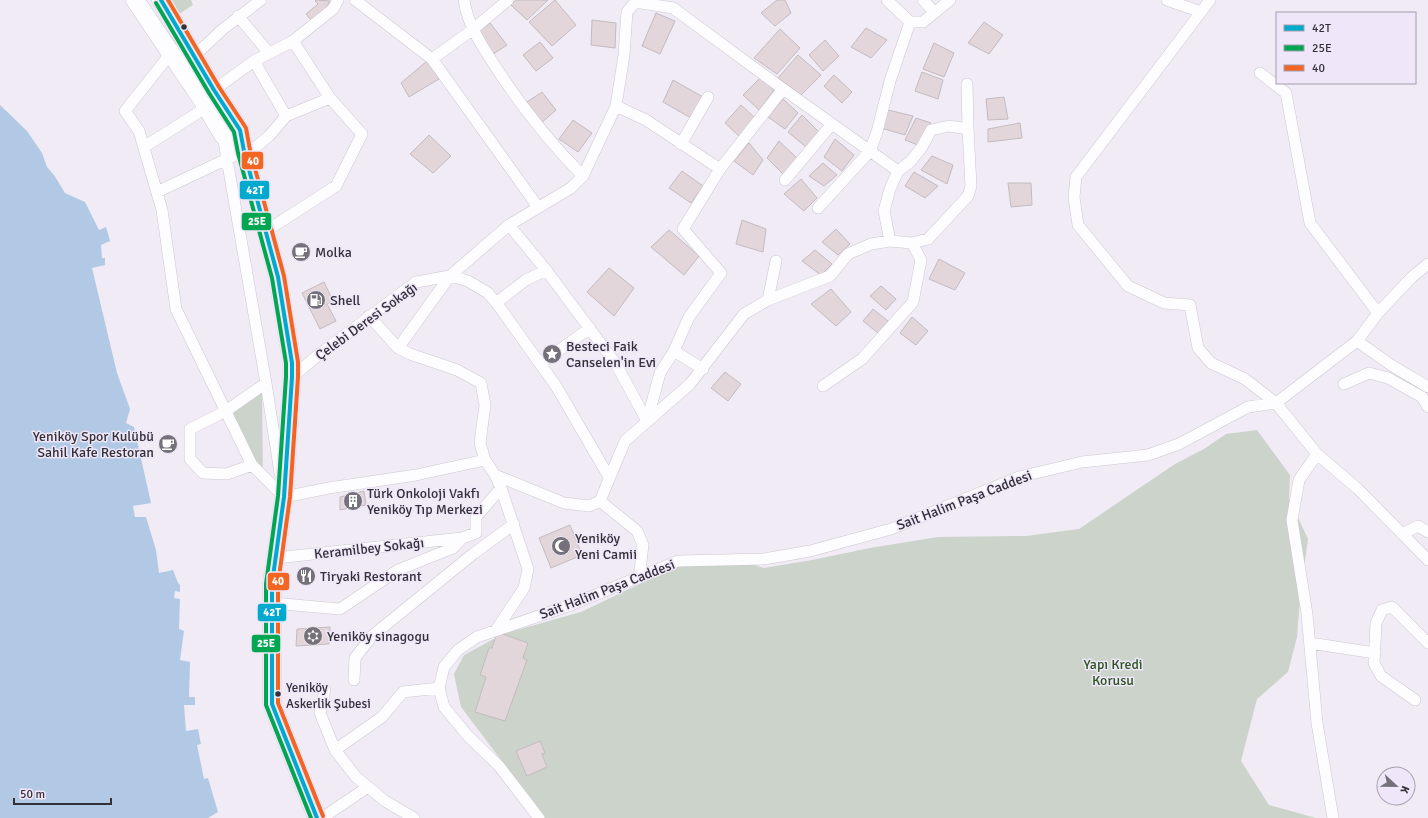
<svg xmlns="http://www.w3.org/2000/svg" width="1428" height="818" viewBox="0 0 1428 818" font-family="Signika,sans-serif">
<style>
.green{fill:#cbd3ca}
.water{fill:#b2c9e5}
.building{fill:#e2d6da;stroke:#c2bbbf}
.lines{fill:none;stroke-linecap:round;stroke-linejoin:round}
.street-casing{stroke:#ccc8d0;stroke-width:12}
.primary-casing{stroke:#ccc8d0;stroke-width:19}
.street{stroke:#fdfcfe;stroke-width:11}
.primary{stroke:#fdfcfe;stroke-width:18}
.bus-1-casing{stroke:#efe7f9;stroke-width:7}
.bus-2-casing{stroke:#efe7f9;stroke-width:7}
.bus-3-casing{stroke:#efe7f9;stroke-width:7}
.bus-1{stroke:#00a9ce;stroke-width:4}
.bus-2{stroke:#00a651;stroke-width:4}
.bus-3{stroke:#f26522;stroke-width:4}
.bus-dot{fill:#333037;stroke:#efe7f9;stroke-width:1.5}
.labels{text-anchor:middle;stroke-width:3;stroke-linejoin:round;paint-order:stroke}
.bus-label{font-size:13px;fill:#333037;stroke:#efe7f9;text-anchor:start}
.poi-label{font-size:14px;fill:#333037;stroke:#efe7f9;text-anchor:start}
.street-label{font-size:14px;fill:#333037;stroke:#efe7f9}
.park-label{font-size:14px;fill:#2b531d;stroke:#efe7f9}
.line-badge{stroke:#efe7f9;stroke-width:1.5}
.badge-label{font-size:11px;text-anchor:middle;font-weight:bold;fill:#fff}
</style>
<rect width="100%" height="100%" fill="#f0ebf5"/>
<path class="green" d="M171,0H191L193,5L179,14Z
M262,392L263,482L232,412Z
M1257,430L1290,475L1289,499L1308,539L1300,597L1297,637L1288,672L1257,699L1241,761L1269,805L1316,818H545L461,707L454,674L464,655L503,634L581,612L673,568L722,555L764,568L812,560L870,548L938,537L1026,536L1079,529L1175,464L1204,449L1226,434Z"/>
<path class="water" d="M0,105L27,131L42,153L47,167L54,175L65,193L85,202L99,230L106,227L110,241L101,245L102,258H105V265L92,268L117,373L130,409L126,423L134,427L151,503L133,506L135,517H146L156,550L159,573L173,570L178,583L180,585V592L175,591L174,598L180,599L179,629L184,631L180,660L190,662L189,697H195V705H184L186,731L198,729L201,744L197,745L204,779L208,778L218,812L208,818H0Z"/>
<path class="building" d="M316,0L330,1L325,9L311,20L306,14L318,4L315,1Z
M516,0H548L527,20L511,5Z
M555,0L576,25L552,46L529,22Z
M777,0H785L791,13L775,26L761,13Z
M656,13L675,21L660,54L642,46Z
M592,20L616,23L615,48L591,45Z
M984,22L1003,35L989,54L968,43Z
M490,23L507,45L490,56L476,33Z
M866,28L887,40L871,58L851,47Z
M780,29L800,48L777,74L754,58Z
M825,40L839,56L823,71L809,55Z
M540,42L553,58L536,71L523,55Z
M934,43L954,53L944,77L923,69Z
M798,55L821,75L801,95L778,78Z
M427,61L439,79L409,97L401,83Z
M922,72L943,80L938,99L915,91Z
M834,75L852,92L842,103L824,86Z
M760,78L774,90L759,110L743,95Z
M673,80L703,97L691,118L663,102Z
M542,92L556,110L540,124L524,104Z
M1004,97L1008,119L988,120L986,99Z
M783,99L798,113L785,129L768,117Z
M741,105L755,118L740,137L725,123Z
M888,110L913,116L905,135L881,128Z
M802,115L819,132L806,147L788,132Z
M916,118L931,123L918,145L905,140Z
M573,120L592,133L578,152L559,139Z
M1020,123L1022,138L988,142V129Z
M429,135L451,156L433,173L410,154Z
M835,139L854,155L842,171L824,157Z
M779,141L798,159L784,175L767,158Z
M749,143L763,160L753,175L734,161Z
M932,156L953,165L947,184L921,170Z
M823,163L837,175L824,186L809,176Z
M682,171L703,186L691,203L669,188Z
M914,172L938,186L925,198L905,186Z
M801,179L817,198L804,211L784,194Z
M1008,183H1031L1032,205L1011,207Z
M742,220L766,229L763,252L736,244Z
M836,229L850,244L838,255L822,242Z
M669,230L699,256L684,275L651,247Z
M815,250L832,264L821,275L802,261Z
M939,259L965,273L955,290L929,279Z
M609,268L634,288L614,316L587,292Z
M324,282L333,301L327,304L336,321L320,329L302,293Z
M881,286L896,299L886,310L870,296Z
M831,289L851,312L836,326L811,304Z
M873,309L888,321L878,333L863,321Z
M912,317L928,331L916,345L900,333Z
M725,372L741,384L728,401L711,388Z
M364,491L366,505L340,510V497Z
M570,525L582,555L551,568L539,538Z
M330,627L329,644L296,646L297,629Z
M497,632L528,643L523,658L527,660L505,721L475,712L486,677L480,675L489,648H492Z
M540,741L545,753L542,754L547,767L527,776L516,751Z"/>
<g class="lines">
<g class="street-casing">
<path id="street" d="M355,0L432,59L472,30L508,0
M464,0C468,26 481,44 495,66C521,106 549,142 583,176
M637,0L627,12L624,55L616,106L583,176L571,188L509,225L450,276L398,348L410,354L457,370L481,383L485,405L480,443L485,460L495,475L564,503L589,506L600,501L625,441L690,384L744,314L768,300L830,276L848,254L871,244L890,241L912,243L921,260L913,302L862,359L823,386
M887,0L910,22H923L950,0
M923,0L934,12
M1167,0L1201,12L1210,0
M635,2L673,8L783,89
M1201,12L1076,177L1074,197L1078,225L1128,286L1164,303L1190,305L1198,348L1211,363L1245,379L1276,403L1317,454L1358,489L1428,560
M238,16L269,53
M293,41L330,98
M171,53L125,111L139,131L162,210L176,309L252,465L284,497
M194,56L223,29L261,0
M432,59L538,207
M254,61L286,116
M1260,73L1286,93L1310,223L1378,313
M214,90L254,61L293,41L333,9L338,0
M616,106L646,120L720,169L783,89L898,171
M223,135L227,159L257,146L269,136L286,116L330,98L362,134L336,186L266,231
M681,144L708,97
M144,147L207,107
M785,180L832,124
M157,192L227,159L266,383L280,473
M818,208L870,151L877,132L890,81L910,22
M509,225L546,270
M890,241L884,211L890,189L898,171L910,162L922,147L931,130L949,126L968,129
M912,243L928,239L968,196L971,186L968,129L967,84
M768,300L776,261
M496,303L526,280L546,270L616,364L647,421
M369,316L398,348
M1357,341L1391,365L1428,387
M540,364L590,328
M703,369L674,351L689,317L721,273L683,229L720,169
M292,377L317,356L416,282L450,276L468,281L488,293L498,305L556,386L609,477
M1344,384L1369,373L1388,378L1422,397L1428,407
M647,421L660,373L674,351
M1317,454L1299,480L1292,520L1307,614L1317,723L1333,818
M252,465L227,474L203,473L190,459V429L226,411L266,383
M284,497L329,488L416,475L485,460
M600,501L637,531L643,545L639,578
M1402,534L1418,526L1428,532
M276,558L462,538
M272,603L340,609L398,570L453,548L462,538L476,533V517L501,488L495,475
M496,630L524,588L528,569L501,488
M1310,643L1375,653
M354,680L355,658L372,636L473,554L514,524
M325,690L320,713L335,750L356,777L385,801L414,818
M1415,700L1381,676L1374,663L1376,623L1382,610L1392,607L1428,643
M335,750L382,717L403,692L439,688
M322,818L368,787
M539,818L499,766L468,736L444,707L439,688L444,667L458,650L477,637L571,605L678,561L764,559L810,551L891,529L1019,477L1082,462L1148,455L1179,444L1248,407L1276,403L1357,341L1378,313L1412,277L1428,264"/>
</g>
<g class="primary-casing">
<path id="primary" d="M135,0L203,101L223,135L244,151
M161,0L214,90L240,130L244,151L278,277L292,363V377L284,497L272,584V704L317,818"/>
</g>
<use href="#street" class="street"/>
<use href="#primary" class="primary"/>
<g class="bus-1-casing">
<path id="bus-1" d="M161,0L214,90L240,130L244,151L278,277L292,363V377L284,497L272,584V704L317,818"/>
</g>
<g class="bus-2-casing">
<path id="bus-2" d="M156,3L209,93L234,132L238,153L272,278L286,363V377L278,496L266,584V705L311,818"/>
</g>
<g class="bus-3-casing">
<path id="bus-3" d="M168,0L219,87L246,128L250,150L284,276L298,362V377L290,497L278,584V703L323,816"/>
</g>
<use href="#bus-1" class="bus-1"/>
<use href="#bus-2" class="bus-2"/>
<use href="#bus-3" class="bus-3"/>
</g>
<defs>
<g id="cafe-disc" transform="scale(1)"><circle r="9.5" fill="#75717a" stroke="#efe7f9"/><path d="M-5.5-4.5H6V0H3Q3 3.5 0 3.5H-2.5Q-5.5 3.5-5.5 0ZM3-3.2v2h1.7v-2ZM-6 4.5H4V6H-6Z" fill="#fff"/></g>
<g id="fuel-disc" transform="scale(1)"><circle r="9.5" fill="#75717a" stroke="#efe7f9"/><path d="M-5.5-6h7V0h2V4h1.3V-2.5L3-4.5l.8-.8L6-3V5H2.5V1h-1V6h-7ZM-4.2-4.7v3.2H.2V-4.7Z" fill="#fff"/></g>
<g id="sight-disc" transform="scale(1)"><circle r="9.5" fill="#75717a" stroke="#efe7f9"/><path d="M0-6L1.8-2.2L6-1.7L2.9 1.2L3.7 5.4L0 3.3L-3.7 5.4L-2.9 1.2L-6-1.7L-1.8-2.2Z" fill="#fff"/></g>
<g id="building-disc" transform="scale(1)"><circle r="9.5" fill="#75717a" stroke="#efe7f9"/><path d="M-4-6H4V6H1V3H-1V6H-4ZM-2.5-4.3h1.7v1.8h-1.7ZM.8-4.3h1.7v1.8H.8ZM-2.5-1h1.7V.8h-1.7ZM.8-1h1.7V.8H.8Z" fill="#fff"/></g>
<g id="mosque-disc" transform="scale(1)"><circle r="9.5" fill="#75717a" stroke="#efe7f9"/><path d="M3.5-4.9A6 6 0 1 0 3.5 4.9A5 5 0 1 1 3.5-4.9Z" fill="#fff"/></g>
<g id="restaurant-disc" transform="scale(1)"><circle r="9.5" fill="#75717a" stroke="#efe7f9"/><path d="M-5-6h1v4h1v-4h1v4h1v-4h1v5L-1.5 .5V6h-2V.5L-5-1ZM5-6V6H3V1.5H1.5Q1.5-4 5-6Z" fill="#fff"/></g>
<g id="synagogue-disc" transform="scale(1)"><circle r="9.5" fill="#75717a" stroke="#efe7f9"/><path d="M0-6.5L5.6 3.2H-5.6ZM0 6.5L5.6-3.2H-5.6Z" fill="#fff"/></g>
</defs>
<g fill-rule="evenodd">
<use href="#cafe-disc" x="301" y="252"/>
<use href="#fuel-disc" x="316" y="300"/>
<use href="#sight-disc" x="552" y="354"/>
<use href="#cafe-disc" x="168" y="444"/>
<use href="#building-disc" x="353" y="501"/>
<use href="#mosque-disc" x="561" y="546"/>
<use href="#restaurant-disc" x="306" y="576"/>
<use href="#synagogue-disc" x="313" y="636"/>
</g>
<g class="bus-dot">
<circle cx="184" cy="27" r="3.5"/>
<circle cx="278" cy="694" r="3.5"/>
</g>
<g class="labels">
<g class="bus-label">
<text x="286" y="692">Yeniköy<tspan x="286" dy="16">Askerlik Şubesi</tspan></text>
</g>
<g class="poi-label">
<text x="315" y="257">Molka</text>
<text x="330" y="305">Shell</text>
<text x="566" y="351">Besteci Faik<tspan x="566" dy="16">Canselen'in Evi</tspan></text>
<text x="154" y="441" text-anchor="end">Yeniköy Spor Kulübü<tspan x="154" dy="16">Sahil Kafe Restoran</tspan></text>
<text x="367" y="498">Türk Onkoloji Vakfı<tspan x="367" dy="16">Yeniköy Tıp Merkezi</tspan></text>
<text x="575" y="543">Yeniköy<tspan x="575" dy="16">Yeni Camii</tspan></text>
<text x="320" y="581">Tiryaki Restorant</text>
<text x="327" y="641">Yeniköy sinagogu</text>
</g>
<g class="street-label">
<text transform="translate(366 321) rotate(-36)" y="5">Çelebi Deresi Sokağı</text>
<text transform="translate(964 500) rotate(-21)" y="5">Sait Halim Paşa Caddesi</text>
<text transform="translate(369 548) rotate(-6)" y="5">Keramilbey Sokağı</text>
<text transform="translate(607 589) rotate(-21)" y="5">Sait Halim Paşa Caddesi</text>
</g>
<g class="park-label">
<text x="1113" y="669">Yapı Kredi<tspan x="1113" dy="16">Korusu</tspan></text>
</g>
</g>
<g class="line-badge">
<rect x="241" y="151" width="23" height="19" rx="4" fill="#f26522"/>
<rect x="239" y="180" width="31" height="20" rx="4" fill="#00a9ce"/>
<rect x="241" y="212" width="31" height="19" rx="4" fill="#00a651"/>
<rect x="267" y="572" width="23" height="19" rx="4" fill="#f26522"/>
<rect x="257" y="603" width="30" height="19" rx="4" fill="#00a9ce"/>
<rect x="251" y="634" width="30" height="19" rx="4" fill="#00a651"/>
</g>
<g class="badge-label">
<text x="253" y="165">40</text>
<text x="255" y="194">42T</text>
<text x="257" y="225">25E</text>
<text x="278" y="585">40</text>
<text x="272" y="616">42T</text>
<text x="266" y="647">25E</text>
</g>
<rect x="1276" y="12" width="140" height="72" fill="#efe7f9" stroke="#a49eab"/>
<rect x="1284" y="25" width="20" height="6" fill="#00a9ce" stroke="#a49eab"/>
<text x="1312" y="32" font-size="12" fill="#333037">42T</text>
<rect x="1284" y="45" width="20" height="6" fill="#00a651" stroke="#a49eab"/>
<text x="1312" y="52" font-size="12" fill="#333037">25E</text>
<rect x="1284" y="65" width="20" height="6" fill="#f26522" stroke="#a49eab"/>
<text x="1312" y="72" font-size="12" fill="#333037">40</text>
<g transform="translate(1396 786) rotate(112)"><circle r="19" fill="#efe7f9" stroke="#a49eab"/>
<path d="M0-3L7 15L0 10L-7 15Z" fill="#75717a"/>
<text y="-6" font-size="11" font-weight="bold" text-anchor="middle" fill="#333037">K</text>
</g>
<path d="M14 798v6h97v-6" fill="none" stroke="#333037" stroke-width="2"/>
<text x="20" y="798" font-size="12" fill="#333037" stroke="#efe7f9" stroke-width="3" paint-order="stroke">50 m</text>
</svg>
